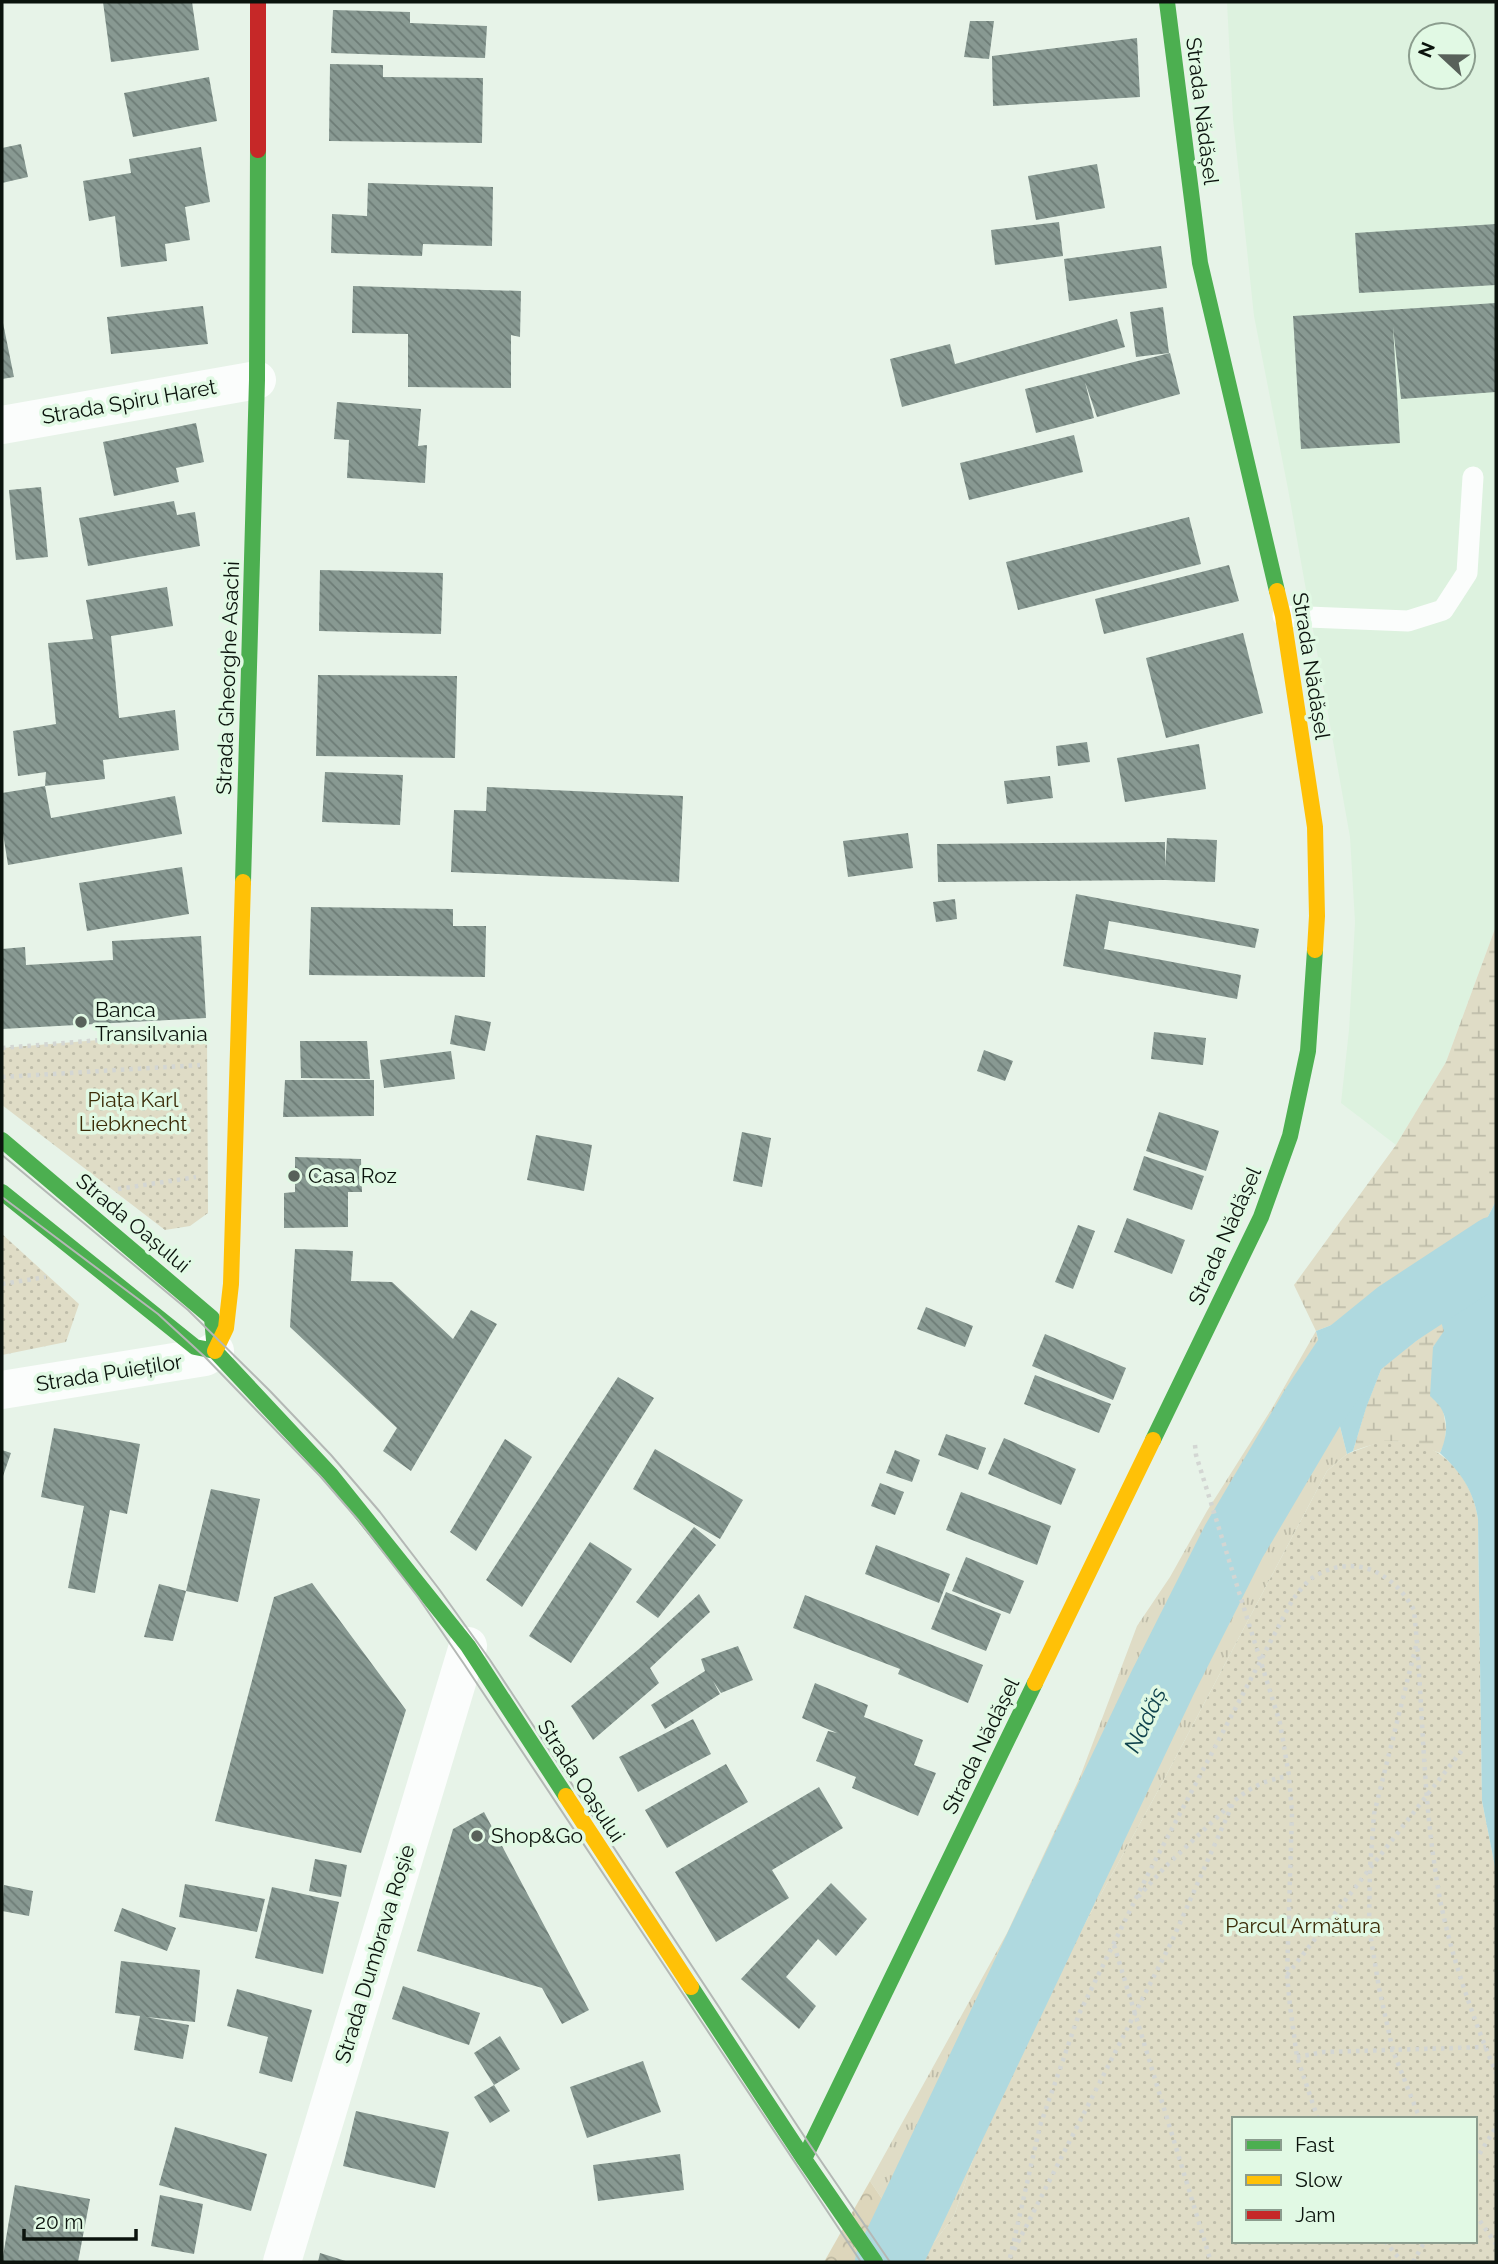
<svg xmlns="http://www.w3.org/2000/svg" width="1498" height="2264" viewBox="0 0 1498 2264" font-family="Raleway,sans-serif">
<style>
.built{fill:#ddf2df;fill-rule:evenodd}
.grass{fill:url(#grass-tufts)}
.forest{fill:url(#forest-crowns)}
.wetland{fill:url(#wetland-marsh)}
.park{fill:url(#park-dots);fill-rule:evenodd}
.water{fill:#afd9df}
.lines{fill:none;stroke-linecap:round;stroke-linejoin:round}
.river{stroke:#afd9df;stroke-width:66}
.building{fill:url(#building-back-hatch)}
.path{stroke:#d3d6d3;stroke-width:4.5;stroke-dasharray:3.5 5;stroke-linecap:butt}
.lane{stroke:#fbfdfc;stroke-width:21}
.street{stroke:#fbfdfc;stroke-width:38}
.fast{stroke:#4caf50;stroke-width:16}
.slow{stroke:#ffc107;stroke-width:16}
.jam{stroke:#c62828;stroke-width:16}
.tram{stroke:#b4b8b5;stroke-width:2}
.poi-dot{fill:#58615a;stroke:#e1f9e4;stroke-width:2.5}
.labels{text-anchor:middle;stroke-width:7;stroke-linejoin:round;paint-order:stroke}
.street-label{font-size:21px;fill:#0b130d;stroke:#e1f9e4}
.poi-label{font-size:21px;fill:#0b130d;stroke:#e1f9e4;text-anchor:start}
.park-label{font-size:21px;fill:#3c2c09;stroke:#e1f9e4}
.water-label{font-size:23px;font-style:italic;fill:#0f424c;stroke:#e1f9e4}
</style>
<defs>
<pattern id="grass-tufts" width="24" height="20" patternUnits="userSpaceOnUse" patternTransform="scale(1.75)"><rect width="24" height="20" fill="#dfdcc6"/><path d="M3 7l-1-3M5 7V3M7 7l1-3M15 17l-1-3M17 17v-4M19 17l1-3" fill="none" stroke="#bebca9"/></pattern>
<pattern id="forest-crowns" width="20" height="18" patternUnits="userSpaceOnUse" patternTransform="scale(1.75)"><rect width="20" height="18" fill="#ddd6bb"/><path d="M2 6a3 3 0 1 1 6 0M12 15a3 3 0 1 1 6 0" fill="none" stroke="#bcb7a0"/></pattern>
<pattern id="wetland-marsh" width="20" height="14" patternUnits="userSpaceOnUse" patternTransform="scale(1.75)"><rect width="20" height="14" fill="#dfdcc6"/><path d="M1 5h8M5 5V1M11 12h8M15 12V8" fill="none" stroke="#bebca9"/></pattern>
<pattern id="park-dots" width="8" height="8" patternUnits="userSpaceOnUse" patternTransform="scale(1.75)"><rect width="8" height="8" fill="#dfdcc6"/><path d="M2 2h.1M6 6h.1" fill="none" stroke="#bebca9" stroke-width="1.8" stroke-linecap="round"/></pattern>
<pattern id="building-back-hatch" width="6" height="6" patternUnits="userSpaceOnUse" patternTransform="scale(1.75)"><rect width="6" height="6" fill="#889992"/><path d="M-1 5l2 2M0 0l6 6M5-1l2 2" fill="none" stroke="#6d7c76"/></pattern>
</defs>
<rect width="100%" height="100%" fill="#e7f3e8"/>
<path class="built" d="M1227,2H1496V926L1446,1062L1396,1145L1341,1103L1349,1030L1355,922L1350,837L1288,489L1254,316L1233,119ZM1421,35H1463V77H1421Z"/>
<path class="grass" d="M1316,1331L1347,1454L1327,1471L1160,1787L1001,2076L954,2216L922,2258L870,2181L1007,1933L1080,1777L1137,1626L1170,1577L1207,1511L1274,1405Z"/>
<path class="forest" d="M870,2181L922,2258L921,2262H824Z"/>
<path class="wetland" d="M1496,926V1201L1477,1238L1368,1311L1316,1331L1294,1285L1396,1145L1446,1062Z
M1441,1322L1445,1332L1433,1347L1446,1428L1445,1442L1440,1453C1402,1439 1392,1437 1353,1451L1366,1407L1382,1367Z"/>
<path class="park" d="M207,1031L208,1213L190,1226L165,1230L2,1105V1048Z
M2,1234L79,1304L66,1342L2,1355Z
M1382,1441C1391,1441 1401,1441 1410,1442C1448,1449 1473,1482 1478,1519L1482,1801L1496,1872V2262H925L922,2258L954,2216L1001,2076L1160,1787L1327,1471L1347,1454ZM1234,2119H1475V2241H1234Z"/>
<path class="water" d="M1496,1201V1872L1482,1801L1478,1519C1474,1491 1460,1471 1440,1453C1446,1440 1449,1423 1442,1410C1440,1405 1434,1400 1430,1396L1433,1347L1444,1331L1441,1322L1382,1367L1366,1408L1353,1451L1347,1454L1316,1331L1368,1311L1477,1238Z"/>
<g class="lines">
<path class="river" d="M888,2262L1163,1682L1234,1541L1313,1407L1349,1353L1397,1314L1496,1249"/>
</g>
<path class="building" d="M103,2H192L199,50L111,62Z
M333,10L410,12V23L487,26L485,58L331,53Z
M970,21H994L989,59L964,57Z
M1137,38L1140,97L993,106L992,56Z
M330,64L383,65V77L483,78L482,143L329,141Z
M209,77L217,121L133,137L124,93Z
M21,144L28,177L2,183V148Z
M201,147L210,202L185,207L190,240L165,244L167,261L121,267L115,216L89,221L83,181L131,173L129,159Z
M1097,164L1105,208L1036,220L1028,176Z
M368,183L493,187L492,246L423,244L422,256L331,253L332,214L367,216Z
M1059,222L1063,256L995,265L991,230Z
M1496,224V285L1359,293L1355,233Z
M1161,246L1167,288L1069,301L1064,259Z
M353,286L521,291L520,337L511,335V388L408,387V334L352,333Z
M1496,303V392L1401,399L1393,327L1400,443L1301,449L1293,316Z
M203,306L208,344L111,354L107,317Z
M1163,307L1169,353L1136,357L1130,312Z
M2,318L14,377L2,379Z
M1117,319L1125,347L902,407L890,359L950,344L955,364Z
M1170,353L1180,394L1097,417L1085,382L1094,418L1036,433L1025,389Z
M337,402L421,409L418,446L427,445L425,483L347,478L349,440L334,439Z
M196,423L204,462L176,468L179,482L114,496L103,442Z
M1074,435L1083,472L969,500L960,463Z
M41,487L48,557L16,560L9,490Z
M174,501L177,515L195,512L200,546L88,566L79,518Z
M1189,517L1201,564L1018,610L1006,562Z
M1229,565L1239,601L1104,634L1095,599Z
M320,570L443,573L441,634L319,631Z
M167,587L173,626L111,636L119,718L175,710L179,750L103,760L105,779L45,786L46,772L18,776L13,731L56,724L48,643L93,639L86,600Z
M1243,633L1263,713L1166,738L1146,658Z
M318,675L457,676L455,758L316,756Z
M1087,742L1090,762L1058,766L1056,746Z
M1199,744L1206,789L1125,802L1117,758Z
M325,772L403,775L400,825L322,822Z
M1050,776L1053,798L1007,804L1004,781Z
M45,786L51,818L175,796L182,834L8,865L2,827V793Z
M487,787L683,796L679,882L451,872L454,810L486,811Z
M908,833L913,868L848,877L843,841Z
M1167,838L1217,840L1215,882L1165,880L938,882L937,844L1165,842V867Z
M182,867L189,914L87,931L79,883Z
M1076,894L1259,929L1255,948L1109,921L1104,949L1241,975L1237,999L1063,966Z
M955,899L957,919L936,922L933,902Z
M311,907L453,909V926H486L485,977L309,975Z
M201,936L206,1018L2,1029V949L25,947L26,965L113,960L112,941Z
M455,1015L491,1022L485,1051L450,1044Z
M1154,1032L1206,1038L1203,1065L1151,1059Z
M300,1041H367L370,1079L301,1078Z
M984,1050L1013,1061L1005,1081L977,1071Z
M451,1051L455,1079L384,1088L380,1060Z
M285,1080H374V1116L283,1117Z
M1159,1112L1219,1131L1206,1171L1146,1151Z
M742,1132L771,1138L762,1187L733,1181Z
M536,1135L592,1145L584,1191L527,1180Z
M1144,1156L1204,1176L1192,1210L1133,1190Z
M295,1157L361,1159L362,1192H348V1227L284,1228V1193L295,1192Z
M1127,1218L1185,1240L1172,1274L1114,1252Z
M1078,1225L1095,1231L1073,1289L1055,1282Z
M295,1249L353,1251L351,1281L392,1282L453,1339L471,1310L497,1324L411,1471L383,1451L397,1428L290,1327Z
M926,1307L973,1326L965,1347L917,1329Z
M1045,1334L1126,1368L1113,1400L1032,1366Z
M1035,1375L1111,1404L1099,1433L1024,1404Z
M618,1377L654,1398L522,1607L486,1580Z
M54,1428L140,1444L127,1514L110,1510L95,1593L68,1588L84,1506L41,1497Z
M946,1434L986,1448L978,1470L938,1455Z
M1004,1438L1076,1469L1061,1505L988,1474Z
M505,1439L532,1457L476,1551L450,1532Z
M655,1449L743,1500L720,1539L633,1489Z
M2,1450L11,1453L2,1479Z
M895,1450L920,1460L912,1482L886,1473Z
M880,1483L904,1492L895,1515L871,1506Z
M211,1489L260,1499L238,1602L186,1591L173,1641L144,1637L159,1584L186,1591Z
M961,1492L1051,1526L1037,1565L946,1530Z
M694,1527L716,1545L658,1618L636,1602Z
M590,1542L632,1569L571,1663L529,1636Z
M876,1545L950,1574L939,1603L865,1574Z
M966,1557L1024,1581L1010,1614L952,1591Z
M312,1583L406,1710L361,1853L215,1821L274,1597Z
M946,1592L1001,1614L986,1651L931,1629Z
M699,1594L710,1612L650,1668L659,1683L593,1740L571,1706L639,1649Z
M805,1595L983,1665L968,1703L898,1674L900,1669L793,1628Z
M738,1646L753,1680L721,1693L713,1681L720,1694L665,1729L651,1705L705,1671L701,1659Z
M815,1683L868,1705L864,1717L923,1740L914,1765L936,1773L918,1816L852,1788L856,1777L816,1761L828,1731L837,1733L802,1718Z
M693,1719L711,1754L638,1792L619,1757Z
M726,1764L748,1802L667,1848L645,1810Z
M819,1787L843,1828L772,1870L789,1898L716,1942L675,1872Z
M484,1812L589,2010L562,2024L542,1988L417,1951L453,1829Z
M315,1859L347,1865L341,1897L309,1891Z
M831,1883L867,1919L836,1956L818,1939L786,1977L816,2006L799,2029L741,1979Z
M185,1884L265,1899L257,1932L179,1917Z
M4,1885L33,1891L29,1916L2,1911Z
M272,1887L339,1902L323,1974L255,1958Z
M122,1908L176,1928L167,1951L114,1931Z
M121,1961L200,1970L195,2022L146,2017L189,2025L183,2059L134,2050L140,2016L115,2013Z
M403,1986L480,2013L469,2045L392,2019Z
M237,1989L312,2010L292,2082L259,2073L268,2037L227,2026Z
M500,2036L520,2069L494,2085L510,2111L490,2123L474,2097L494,2085L474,2053Z
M643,2061L661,2112L587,2138L570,2087Z
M356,2111L449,2132L435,2188L343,2166Z
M175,2127L267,2154L251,2211L159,2185Z
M680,2154L684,2190L598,2201L593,2165Z
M15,2185L90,2199L78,2262H2Z
M160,2195L203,2204L194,2254L151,2246Z
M320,2253L349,2262H318Z"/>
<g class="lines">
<path class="path" d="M2,1048L199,1032
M2,1077L200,1065
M118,1189L196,1177
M2,1284L46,1277
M1195,1445L1196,1455L1280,1723L1289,1776L1292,1813L1287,1975L1290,2006L1297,2057L1318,2119
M1416,1646L1374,1814L1370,1868L1369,1927L1379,1988L1393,2051L1420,2119
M1138,1897L1166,1866L1231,1804
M1114,1945L1211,2262
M1287,1975L1463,1749
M1297,2057L1324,2052L1486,2047
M1475,2161L1496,2127
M1475,2214L1496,2244
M1385,2241L1402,2262
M1014,2250L1172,1941L1234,1801C1252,1786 1266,1780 1289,1776
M1010,2258L1040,2126L1079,2014L1147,1876L1293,1599C1299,1592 1305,1583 1312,1578C1352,1552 1393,1571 1414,1610C1423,1699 1422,1787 1436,1875C1445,1940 1471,2013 1496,2073
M1413,2262L1425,2241"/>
<path class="lane" d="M1283,616L1408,621L1443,610L1467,573L1473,477"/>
<path class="street" d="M2,425L257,380
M2,1390L205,1357L215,1351
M282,2262L468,1646"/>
<path class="fast" d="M1167,2L1200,263L1277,591
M243,882L257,380L258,150
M2,1140L212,1318L215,1351
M2,1192L195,1347L215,1351L331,1475L468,1646L566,1796
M1153,1440L1261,1217L1290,1136L1308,1051L1315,950
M691,1987L804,2159L875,2262
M804,2159L1035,1683"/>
<path class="slow" d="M1277,591L1283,616L1315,827L1317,916L1315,950
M215,1351L226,1328L231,1284L243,882
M1035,1683L1153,1440
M566,1796L691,1987"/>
<path class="jam" d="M258,150V2"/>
<path class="tram" d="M2,1155L188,1310L270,1391L331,1455L380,1512L439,1589L490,1660L810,2145L890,2262
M2,1197L158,1314L205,1357L320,1476L359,1521L418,1597L464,1664L861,2262"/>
</g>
<g class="poi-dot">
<circle cx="81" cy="1022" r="7"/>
<circle cx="294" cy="1176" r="7"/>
<circle cx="477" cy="1836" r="7"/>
</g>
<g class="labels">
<g class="street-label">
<text transform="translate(1202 111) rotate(83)" y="7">Strada Nădășel</text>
<text transform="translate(129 402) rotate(-10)" y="7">Strada Spiru Haret</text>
<text transform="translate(1311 666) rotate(81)" y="7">Strada Nădășel</text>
<text transform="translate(228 678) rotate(-88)" y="7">Strada Gheorghe Asachi</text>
<text transform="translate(133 1223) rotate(40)" y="7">Strada Oașului</text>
<text transform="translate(1225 1236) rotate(-66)" y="7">Strada Nădășel</text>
<text transform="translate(109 1373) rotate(-9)" y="7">Strada Puieților</text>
<text transform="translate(981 1746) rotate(-64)" y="7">Strada Nădășel</text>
<text transform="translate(581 1781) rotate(57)" y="7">Strada Oașului</text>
<text transform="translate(375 1954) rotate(-73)" y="7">Strada Dumbrava Roșie</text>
</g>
<g class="poi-label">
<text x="95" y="1017">Banca<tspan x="95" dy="24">Transilvania</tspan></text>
<text x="308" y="1183">Casa Roz</text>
<text x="491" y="1843">Shop&amp;Go</text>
</g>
<g class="park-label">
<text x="133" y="1107">Piața Karl<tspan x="133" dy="24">Liebknecht</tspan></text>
<text x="1303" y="1933">Parcul Armătura</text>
</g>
<g class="water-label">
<text transform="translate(1145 1720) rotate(-65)" y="8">Nadăș</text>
</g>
</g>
<rect width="1498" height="2264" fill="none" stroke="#0b130d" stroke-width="7"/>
<rect x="1232" y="2117" width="245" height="126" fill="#e1f9e4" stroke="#8b9d8e" stroke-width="2"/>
<rect x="1246" y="2140" width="35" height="10" fill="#4caf50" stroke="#8b9d8e" stroke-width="2"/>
<text x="1295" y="2152" font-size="21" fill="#0b130d">Fast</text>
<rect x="1246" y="2175" width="35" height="10" fill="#ffc107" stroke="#8b9d8e" stroke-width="2"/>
<text x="1295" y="2187" font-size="21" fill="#0b130d">Slow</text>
<rect x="1246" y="2210" width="35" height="10" fill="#c62828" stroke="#8b9d8e" stroke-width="2"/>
<text x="1295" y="2222" font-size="21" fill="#0b130d">Jam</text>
<g transform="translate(1442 56) rotate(292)"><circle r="33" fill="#e1f9e4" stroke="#8b9d8e" stroke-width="2"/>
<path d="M0-5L12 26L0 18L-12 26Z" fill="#58615a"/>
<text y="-10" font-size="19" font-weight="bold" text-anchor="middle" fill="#0b130d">N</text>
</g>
<path d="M24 2229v10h112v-10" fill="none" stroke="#0b130d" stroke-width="3.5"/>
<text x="35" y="2229" font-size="21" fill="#0b130d" stroke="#e1f9e4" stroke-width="5" paint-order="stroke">20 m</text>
</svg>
